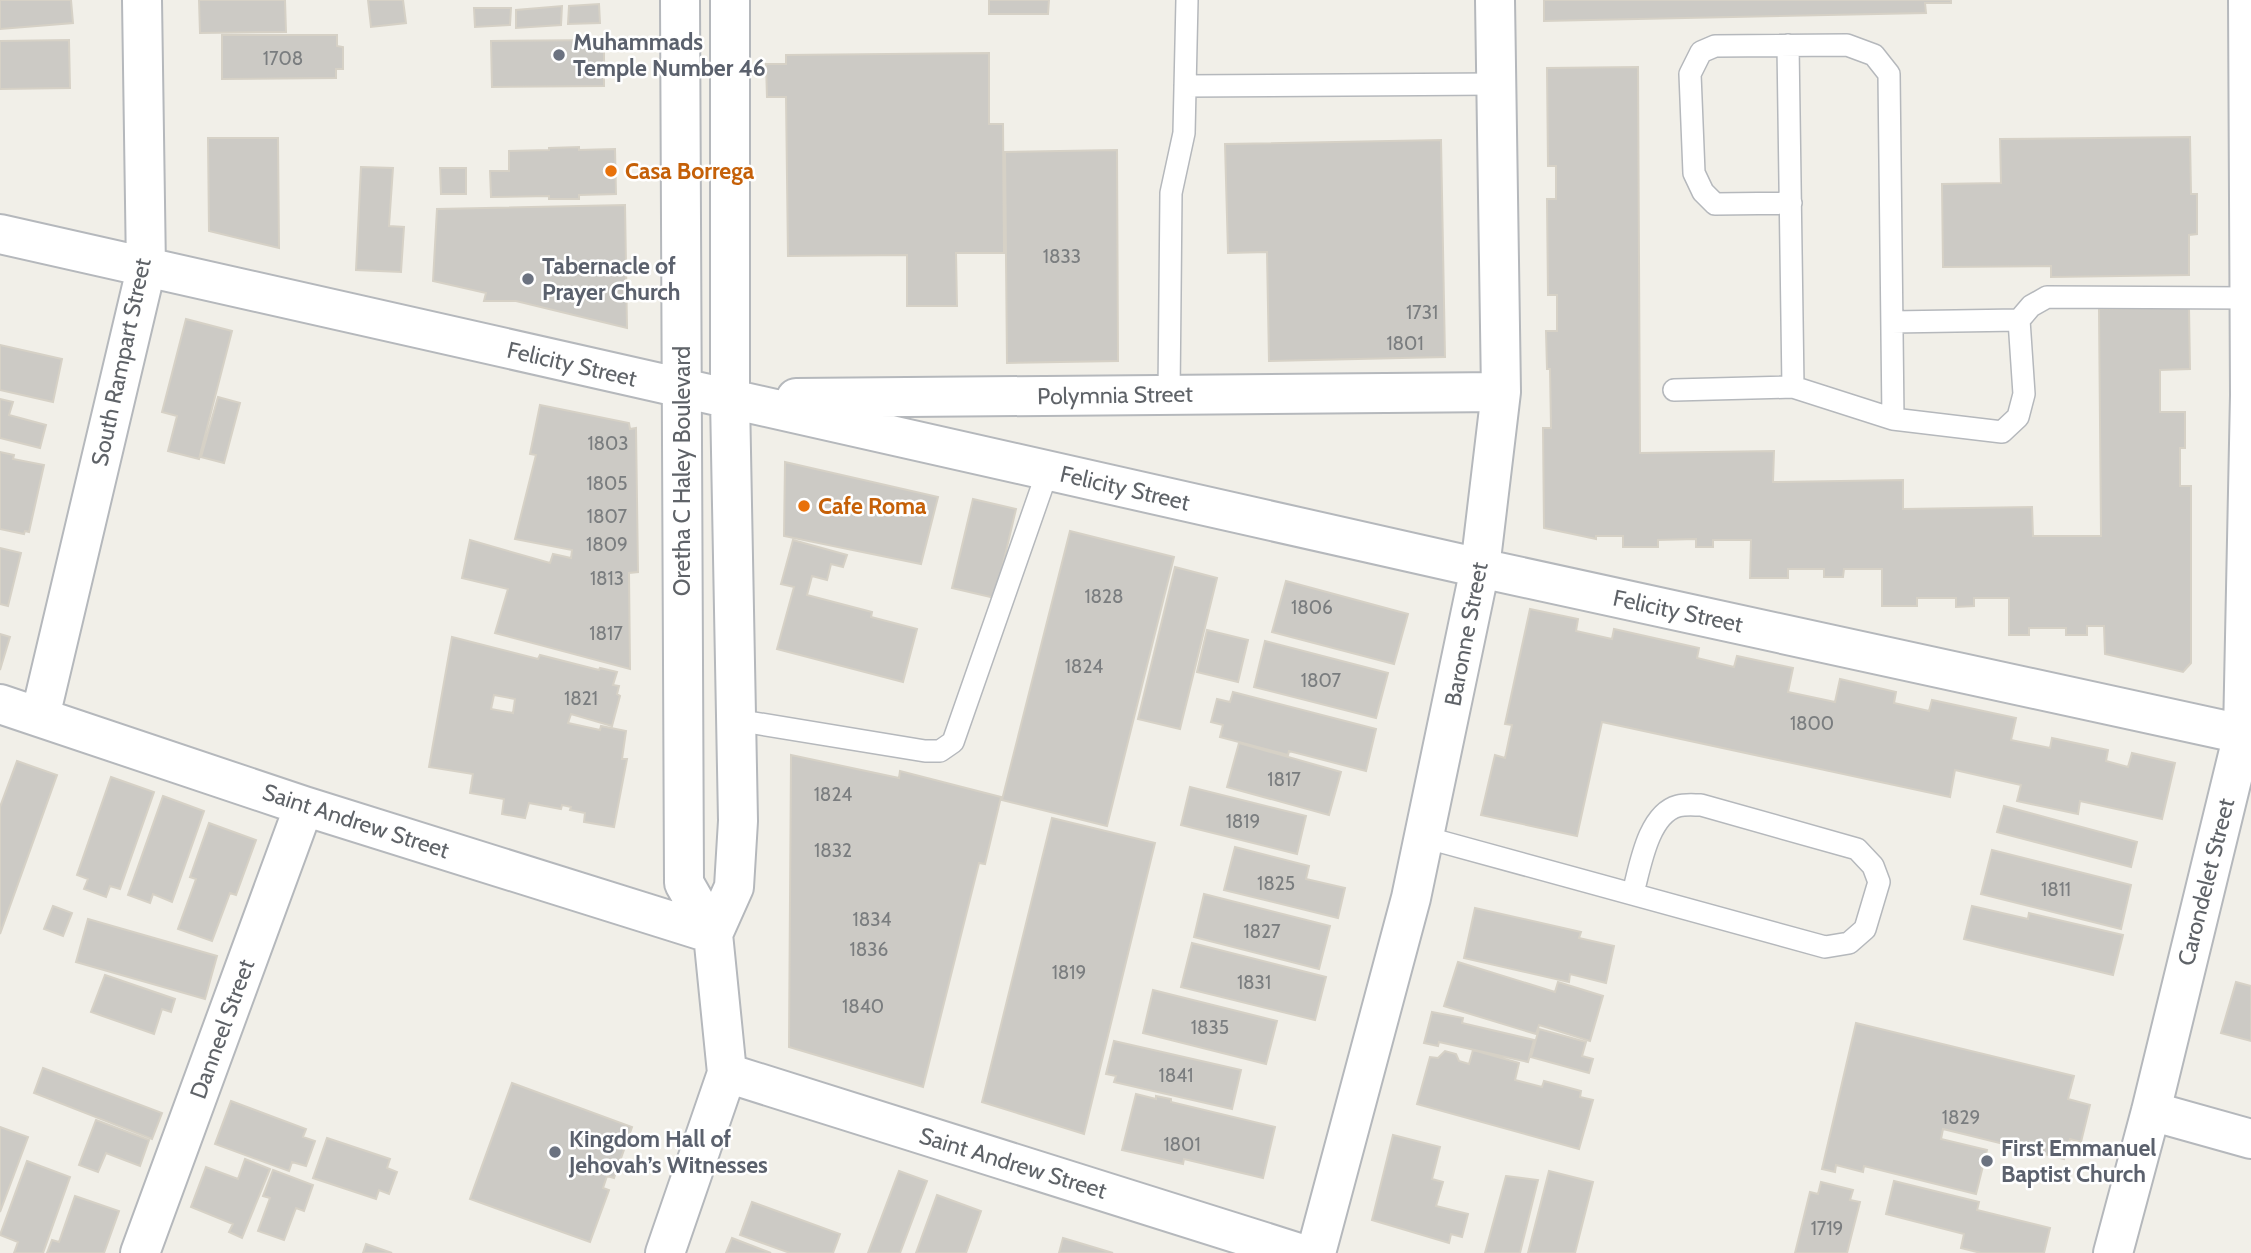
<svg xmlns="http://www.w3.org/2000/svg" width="2251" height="1253" viewBox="0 0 2251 1253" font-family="Cabin,sans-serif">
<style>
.building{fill:#cccac5;stroke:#d6d1c6;stroke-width:2;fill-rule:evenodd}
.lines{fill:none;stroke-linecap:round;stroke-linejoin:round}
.lane-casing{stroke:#b5b8bc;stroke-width:24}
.street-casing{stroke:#b5b8bc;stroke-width:42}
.lane{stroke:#fff;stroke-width:21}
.street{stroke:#fff;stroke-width:38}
.worship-dot{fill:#6b7280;stroke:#fff;stroke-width:2.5}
.food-dot{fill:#e8710a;stroke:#fff;stroke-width:2.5}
.labels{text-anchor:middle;stroke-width:5;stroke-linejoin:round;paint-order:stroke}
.number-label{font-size:19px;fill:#7a7d7f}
.worship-label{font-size:23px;font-weight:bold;fill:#5b616d;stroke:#fff;text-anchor:start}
.food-label{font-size:23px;font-weight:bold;fill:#c56008;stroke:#fff;text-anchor:start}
.street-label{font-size:23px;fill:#5f6368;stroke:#fff}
</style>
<rect width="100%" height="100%" fill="#f1efe8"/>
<path class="building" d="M0,0H71L73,23L0,29Z
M199,0H285L286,32L200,33Z
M368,0H403L406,23L371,27Z
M989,0H1049L1048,14H989Z
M1544,0H1951V3H1925L1926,13L1544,21Z
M599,4L600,23L568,24L569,6Z
M562,6L561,25L516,28V10Z
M474,8H511L510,25L475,27Z
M222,35H337V46L343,47V69H336V78L222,79Z
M69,40L70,88L0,89V41Z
M604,40V86L492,87L491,41Z
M989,53V124H1003L1004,253H956L957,306H907V255L788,256L786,97H767L766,64H786V55Z
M1638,67L1640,453L1774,451L1773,482L1903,480V509L2032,507L2033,536H2101L2099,309L2189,308L2190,369L2160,370V412H2185V448H2180V486H2191V663L2183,672L2105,654L2104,626H2087V635H2066V628H2029V635H2009V598H1974V606L1956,607V598H1917V606H1882V569H1844L1843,577H1824V569H1788V578H1750L1751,540H1713V547H1696V539L1658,540V547H1623V536H1596V539L1544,528L1543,428H1551L1550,369H1547L1546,331H1557V295H1548L1547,199H1556V166H1548L1547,68Z
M2190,137L2191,194H2197V234L2189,235V275L2051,277V266L1943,267L1942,184L2001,183L2000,139Z
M208,138H278L279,248L209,231Z
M1441,140L1445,357L1269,361L1267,252L1228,253L1225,144Z
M579,147V150L615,149L616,194L579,195V199H549V196L491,197L490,171H509V151L549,150V148Z
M1117,150L1118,361L1007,363L1005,152Z
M361,167L393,168L389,226L404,227L401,272L356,270Z
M440,168H466V194H441Z
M625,205L627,328L516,301H484L486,293L433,281L437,209Z
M186,319L232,331L199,459L168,451L177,416L162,412Z
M0,345L62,359L53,402L0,390Z
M218,397L240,403L224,463L201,457Z
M0,399L13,402L9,415L46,425L40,448L0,438Z
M540,405L629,423L630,429L636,428L638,572L629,573L630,669L495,633L508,589L462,578L470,540L550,563L553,554L571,558L572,550L515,539L536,455L530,454Z
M0,452L14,455L13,459L44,465L29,532L25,531L24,534L0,529Z
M785,462L938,497L921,564L784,536Z
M973,499L1016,509L995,598L952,588Z
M1070,531L1174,557L1107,826L1002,800Z
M793,540L847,555L843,567L831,564L827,580L812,576L807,595L872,612L871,617L917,629L903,682L777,649L794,587L781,584Z
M0,548L21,553L8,606L0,604Z
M1175,567L1217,578L1180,729L1138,719Z
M1286,581L1408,614L1394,664L1272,632Z
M1530,609L1578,619L1576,631L1612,639L1614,629L1699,648L1697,658L1734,667L1737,656L1793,668L1788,692L1835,702L1840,679L1896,692L1894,703L1929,711L1932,700L2016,718L2011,740L2050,748L2052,738L2108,750L2106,761L2128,767L2132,753L2175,763L2162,819L2080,801L2078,814L2017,801L2021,785L1955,770L1950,797L1602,722L1577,836L1481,815L1495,755L1505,758L1512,725L1505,724Z
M1207,630L1248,640L1238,682L1197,672Z
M0,634L10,637L0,670Z
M452,637L538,659L540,655L599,670L600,668L617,672L613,685L619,686L617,694L620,696L612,726L571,714L568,723L600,730L601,726L626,731L622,759H627L614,827L584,822L585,813L570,810L571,807L562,805L561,809L529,803L525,818L502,814L504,799L470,793L473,774L429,767ZM494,695L515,699L513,713L491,709Z
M1265,641L1388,673L1376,718L1254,687Z
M1233,692L1376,729L1366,771L1289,751L1288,755L1220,737L1223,725L1211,722L1217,699L1230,702Z
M1239,743L1341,772L1329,815L1227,787Z
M791,755L899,778L900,771L1001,797L985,864L979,863L923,1087L789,1047Z
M17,761L57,775L0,934V807Z
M111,777L154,792L120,889L110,886L106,897L84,889L88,879L77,875Z
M1190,787L1306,816L1297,854L1181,825Z
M163,796L204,811L172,902L153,894L150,903L128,895Z
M2004,806L2137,842L2131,867L1997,832Z
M1052,818L1155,843L1084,1134L982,1102Z
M209,823L256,840L236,895L230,893L212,941L178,929L196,879L190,877Z
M1235,847L1309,866L1306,879L1345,888L1338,918L1224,890Z
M1992,850L2131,885L2121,929L1981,894Z
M1204,894L1330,926L1319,969L1194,937Z
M53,906L72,913L63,936L44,929Z
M1972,906L2028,919L2029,913L2123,935L2113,975L1964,939Z
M1475,908L1581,932L1579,938L1614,946L1606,983L1570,974L1569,982L1464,958Z
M88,919L217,956L205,999L76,962Z
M1192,943L1326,977L1315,1020L1181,987Z
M1458,962L1555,992L1558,982L1603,996L1590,1041L1539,1025L1536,1034L1444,1006Z
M105,975L175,999L171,1012L162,1009L154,1034L91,1012Z
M2236,982L2251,986V1041L2221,1033Z
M1153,990L1277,1021L1266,1064L1143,1033Z
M1432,1012L1463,1018L1462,1023L1534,1040L1528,1062L1439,1042L1438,1046L1424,1043Z
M1856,1023L2074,1076L2068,1099L2090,1105L2081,1142L2070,1139L2064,1159L1943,1129L1941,1139L1987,1150L1976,1194L1864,1166L1863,1172L1836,1165L1835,1172L1822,1169Z
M1539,1029L1586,1042L1582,1056L1593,1059L1589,1073L1531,1057Z
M1114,1041L1241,1070L1232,1109L1114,1082L1116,1076L1106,1074Z
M1473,1050L1519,1063L1515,1080L1542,1087L1544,1081L1581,1091L1580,1097L1593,1100L1579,1149L1417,1104L1430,1057L1438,1058L1445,1051L1456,1054L1459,1061L1469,1064Z
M43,1068L162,1113L152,1139L34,1093Z
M512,1083L632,1127L614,1178L607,1176L603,1188L609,1190L590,1242L470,1199Z
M1136,1094L1156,1099V1096L1171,1099V1102L1275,1127L1263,1178L1184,1159L1183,1164L1122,1150Z
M231,1101L306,1129L303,1137L315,1141L306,1166L292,1162L289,1171L215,1144Z
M96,1120L149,1140L140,1166L106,1153L98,1172L79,1165Z
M0,1127L28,1137L0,1212Z
M1393,1135L1440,1147L1432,1179L1443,1182L1436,1206L1468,1214L1462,1237L1451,1234L1449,1243L1372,1220Z
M327,1138L390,1159L387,1168L397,1172L389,1194L379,1190L376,1199L313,1178Z
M245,1159L270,1169L242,1238L229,1232L233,1224L191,1207L206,1167L238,1179Z
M27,1161L70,1177L43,1253H14L18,1242L0,1235Z
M273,1170L313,1185L304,1211L296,1208L284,1240L258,1231L270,1198L263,1196Z
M899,1171L927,1181L900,1253H868Z
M1549,1171L1593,1182L1575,1253H1528Z
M1506,1176L1538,1180L1520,1253H1485Z
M1894,1181L1979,1202L1977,1210L2050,1228L2044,1253H1981L1961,1248L1964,1234L1886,1214Z
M1821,1182L1853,1190L1850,1200L1860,1202L1847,1253H1795L1810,1192L1818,1194Z
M937,1195L981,1211L966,1253H916Z
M75,1196L119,1211L104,1253H47L52,1240L59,1242Z
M752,1202L840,1234L833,1253H790L740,1235Z
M732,1238L771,1253H726Z
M1063,1238L1113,1253H1059Z
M366,1244L392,1253H363Z"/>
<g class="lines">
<g class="lane-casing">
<path id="lane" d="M1788,45L1793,387
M1185,86L1496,84
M1791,203L1715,204L1703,192L1694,173L1690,74L1701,52L1715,46L1847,45L1874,55L1889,74L1893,419
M1892,322L2019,320
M1674,390L1793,387L1893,419L2002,432L2018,417L2024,394L2019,320L2031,306L2047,297L2249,298
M1169,395L1171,193L1184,133L1187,0
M736,720L925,751H940L953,742L1048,470
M1424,837L1825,947L1849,943L1865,929L1879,882L1873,866L1857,849L1701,805C1694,805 1685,804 1678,806C1648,814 1640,867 1633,893"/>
</g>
<g class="street-casing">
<path id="street" d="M0,234L1480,568L2251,736
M796,398L1501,392
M0,704L304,806L713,934
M40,717L146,269L142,0
M713,934L734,887L738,821L730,399V0
M727,1073L1299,1253
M2151,1111L2251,1139
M140,1253L304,806
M665,1253L727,1073L713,934L684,883L680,0
M1316,1253L1411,898L1480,568L1501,392L1495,0
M2113,1253L2151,1111L2243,734L2250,395L2248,0"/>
</g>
<use href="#lane" class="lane"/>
<use href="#street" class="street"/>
</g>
<g class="worship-dot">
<circle cx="559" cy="55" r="7"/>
<circle cx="528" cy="279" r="7"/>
<circle cx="555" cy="1152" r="7"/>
<circle cx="1987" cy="1161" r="7"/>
</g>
<g class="food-dot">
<circle cx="611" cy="171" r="7"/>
<circle cx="804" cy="506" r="7"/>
</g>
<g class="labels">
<g class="number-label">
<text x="283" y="65">1708</text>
<text x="1062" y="263">1833</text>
<text x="1422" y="319">1731</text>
<text x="1405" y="350">1801</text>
<text x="608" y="450">1803</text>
<text x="607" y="490">1805</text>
<text x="607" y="523">1807</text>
<text x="607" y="551">1809</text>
<text x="607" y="585">1813</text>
<text x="1104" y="603">1828</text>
<text x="1312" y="614">1806</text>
<text x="606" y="640">1817</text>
<text x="1084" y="673">1824</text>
<text x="1321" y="687">1807</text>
<text x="581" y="705">1821</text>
<text x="1812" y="730">1800</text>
<text x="1284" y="786">1817</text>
<text x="833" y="801">1824</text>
<text x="1243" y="828">1819</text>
<text x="833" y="857">1832</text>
<text x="1276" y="890">1825</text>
<text x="2056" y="896">1811</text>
<text x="872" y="926">1834</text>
<text x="1262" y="938">1827</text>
<text x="869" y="956">1836</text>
<text x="1069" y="979">1819</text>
<text x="1254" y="989">1831</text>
<text x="863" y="1013">1840</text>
<text x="1210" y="1034">1835</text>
<text x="1176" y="1082">1841</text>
<text x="1961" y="1124">1829</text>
<text x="1182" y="1151">1801</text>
<text x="1827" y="1235">1719</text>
</g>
<g class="worship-label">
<text x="573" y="50">Muhammads<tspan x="573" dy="26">Temple Number 46</tspan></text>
<text x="542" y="274">Tabernacle of<tspan x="542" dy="26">Prayer Church</tspan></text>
<text x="569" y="1147">Kingdom Hall of<tspan x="569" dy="26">Jehovah’s Witnesses</tspan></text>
<text x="2001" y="1156">First Emmanuel<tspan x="2001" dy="26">Baptist Church</tspan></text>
</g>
<g class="food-label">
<text x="625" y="179">Casa Borrega</text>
<text x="818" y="514">Cafe Roma</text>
</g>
<g class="street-label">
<text transform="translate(121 362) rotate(-78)" y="8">South Rampart Street</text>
<text transform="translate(572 364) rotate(13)" y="8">Felicity Street</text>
<text transform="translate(1115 395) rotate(-1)" y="8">Polymnia Street</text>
<text transform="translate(682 471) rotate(-90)" y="8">Oretha C Haley Boulevard</text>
<text transform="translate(1125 488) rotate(13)" y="8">Felicity Street</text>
<text transform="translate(1678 611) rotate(12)" y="8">Felicity Street</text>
<text transform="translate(1466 634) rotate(-79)" y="8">Baronne Street</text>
<text transform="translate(356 821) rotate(18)" y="8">Saint Andrew Street</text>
<text transform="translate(2206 882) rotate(-76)" y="8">Carondelet Street</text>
<text transform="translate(222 1029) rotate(-70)" y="8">Danneel Street</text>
<text transform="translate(1013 1163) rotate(17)" y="8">Saint Andrew Street</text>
</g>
</g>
</svg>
